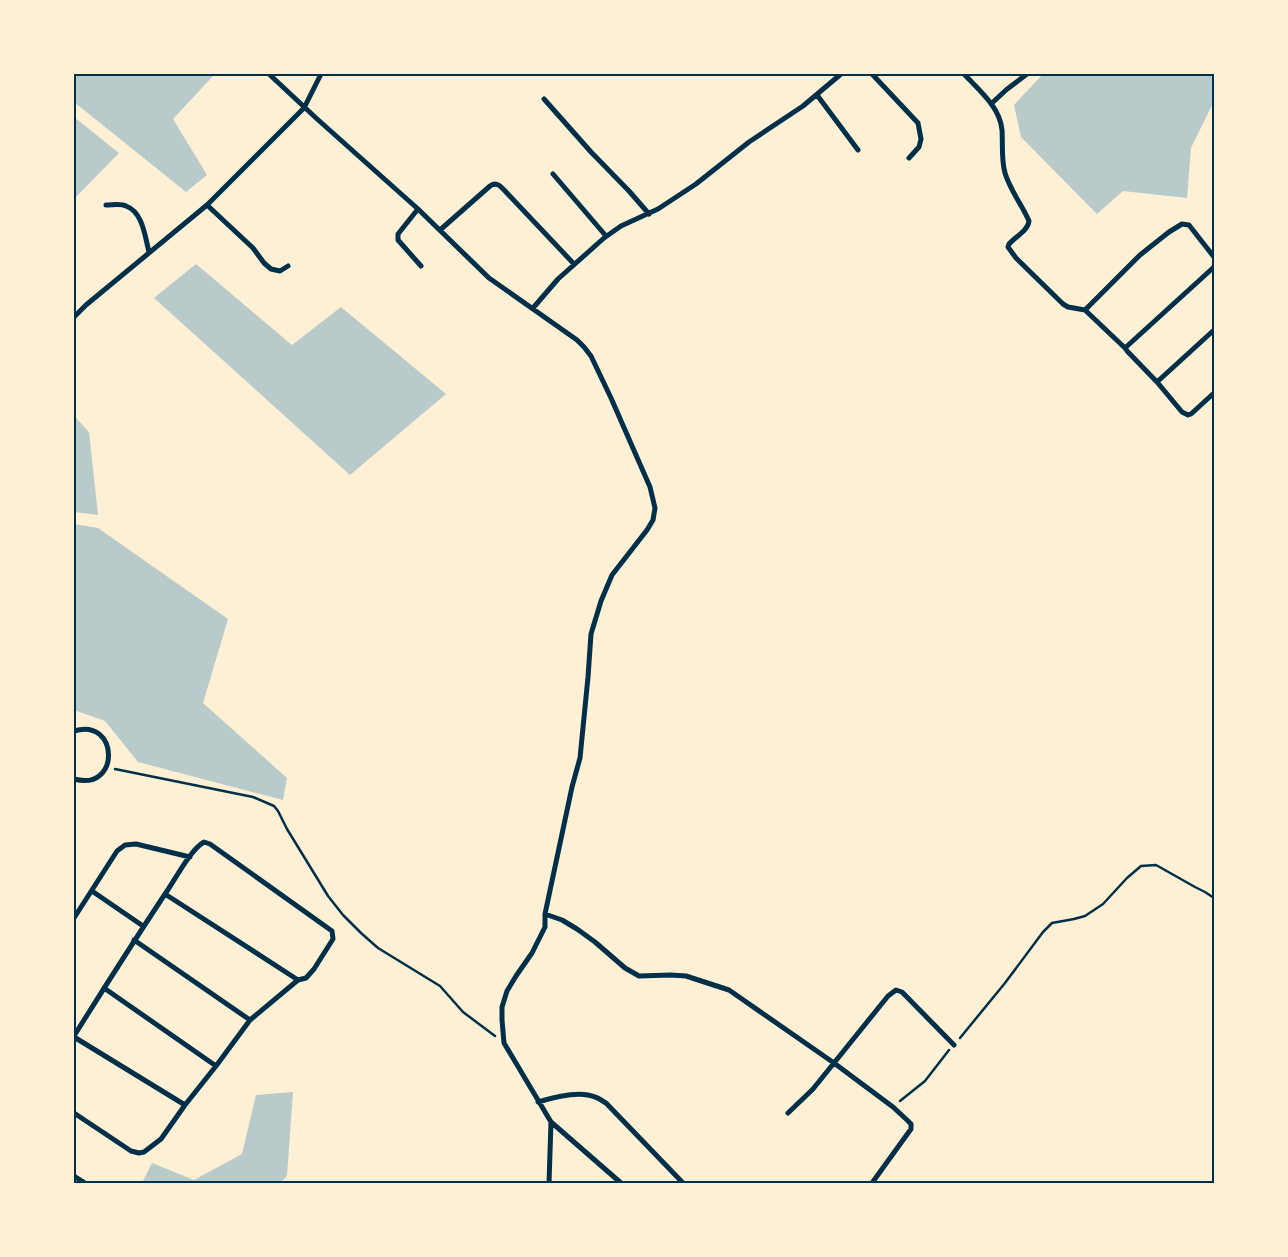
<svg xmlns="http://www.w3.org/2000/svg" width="1288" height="1257" viewBox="0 0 1288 1257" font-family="Lato,sans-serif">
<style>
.green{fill:#b9caca}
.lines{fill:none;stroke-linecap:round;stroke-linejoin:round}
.path{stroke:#003049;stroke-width:2.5}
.minor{stroke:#003049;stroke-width:5}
.neatline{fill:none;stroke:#003049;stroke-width:2}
</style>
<rect width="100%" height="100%" fill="#fdf0d5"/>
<path class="green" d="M74,74H215L173,119L207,175L186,192L74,102Z
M1043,74H1214V101L1191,148L1187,198L1123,191L1097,214L1021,137L1014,105Z
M74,117L119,153L74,199Z
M196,264L292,345L341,307L446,394L350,475L154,298Z
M74,416L89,432L98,515L74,512Z
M74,524L98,528L228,619L203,703L287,778L283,800L138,762L105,721L74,710Z
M293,1092L287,1176L280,1183H142L152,1163L194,1180L242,1154L256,1095Z"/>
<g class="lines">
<path class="path" d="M115,769L253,797L274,806L278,811L287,829L328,896L343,915L361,933L378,948L440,986L463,1012L495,1036
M960,1038L1005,983L1043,932L1052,923L1074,919L1085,916L1103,904L1127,878L1141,866L1156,865L1195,887L1205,892L1214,898
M900,1101L925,1081L949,1050"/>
<path class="minor" d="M269,74L316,118L418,209L489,278L577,340L584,347L591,356L611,398L650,487L655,508L653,520L647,530L612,575L601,601L591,634L588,677L580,758L572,787L545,914V927L532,953L516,976L507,991L502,1007V1020L504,1043L551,1122L549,1183
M872,74L918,123L921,139L919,147L909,158
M964,74C979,90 1000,107 1002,130C1003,144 1001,159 1005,173C1010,190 1022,205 1029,221C1028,231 1015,237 1009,244L1008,247L1016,258L1063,304L1068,307L1085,310L1125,348L1128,352L1157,382L1182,412L1188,415L1191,414L1214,393
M817,95L858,150
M544,99L591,152L629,191L649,214
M991,104L1006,90L1027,74
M553,174L606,236
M106,205C112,205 121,203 126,206C143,212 145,237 149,252
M207,205L253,248L264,263L271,269L280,271L288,266
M418,209L398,234V240L421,266
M440,230L490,186C497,181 501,187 506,192L574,264
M533,308L558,279L604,238L621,226L658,209L696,184L749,142L803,106L841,74
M1085,310L1140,255L1169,232L1182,224L1189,225L1214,257
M74,317L86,305L207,205L304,108L321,74
M1125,348L1214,267
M1157,382L1214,330
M74,731C119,717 121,792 74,779
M92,891L143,926
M165,894L298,980
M545,914L562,920L577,929L595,942L625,968L639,976L671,975L686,976L729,990L834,1063L893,1107L907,1120L911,1124V1129L872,1183
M74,918L117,851L125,845L136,844L190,857
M134,940L250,1020
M104,988L216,1066
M74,1036C104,988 134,941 165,894C175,880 190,850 204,842L210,844L332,931L333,939L314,969L306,978L298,980L250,1020L216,1066L185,1105L161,1139L144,1152L139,1153L131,1151L74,1113
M74,1037L185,1105
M538,1102C554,1097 579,1090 595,1097C599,1098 602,1101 606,1103L683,1183
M788,1113L813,1089L888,996L896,990L902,992L954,1045
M551,1122L621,1183
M74,1176L85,1183"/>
</g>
<rect width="1288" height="1257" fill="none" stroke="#fdf0d5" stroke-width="150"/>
<rect x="75" y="75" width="1138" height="1107" class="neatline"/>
</svg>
